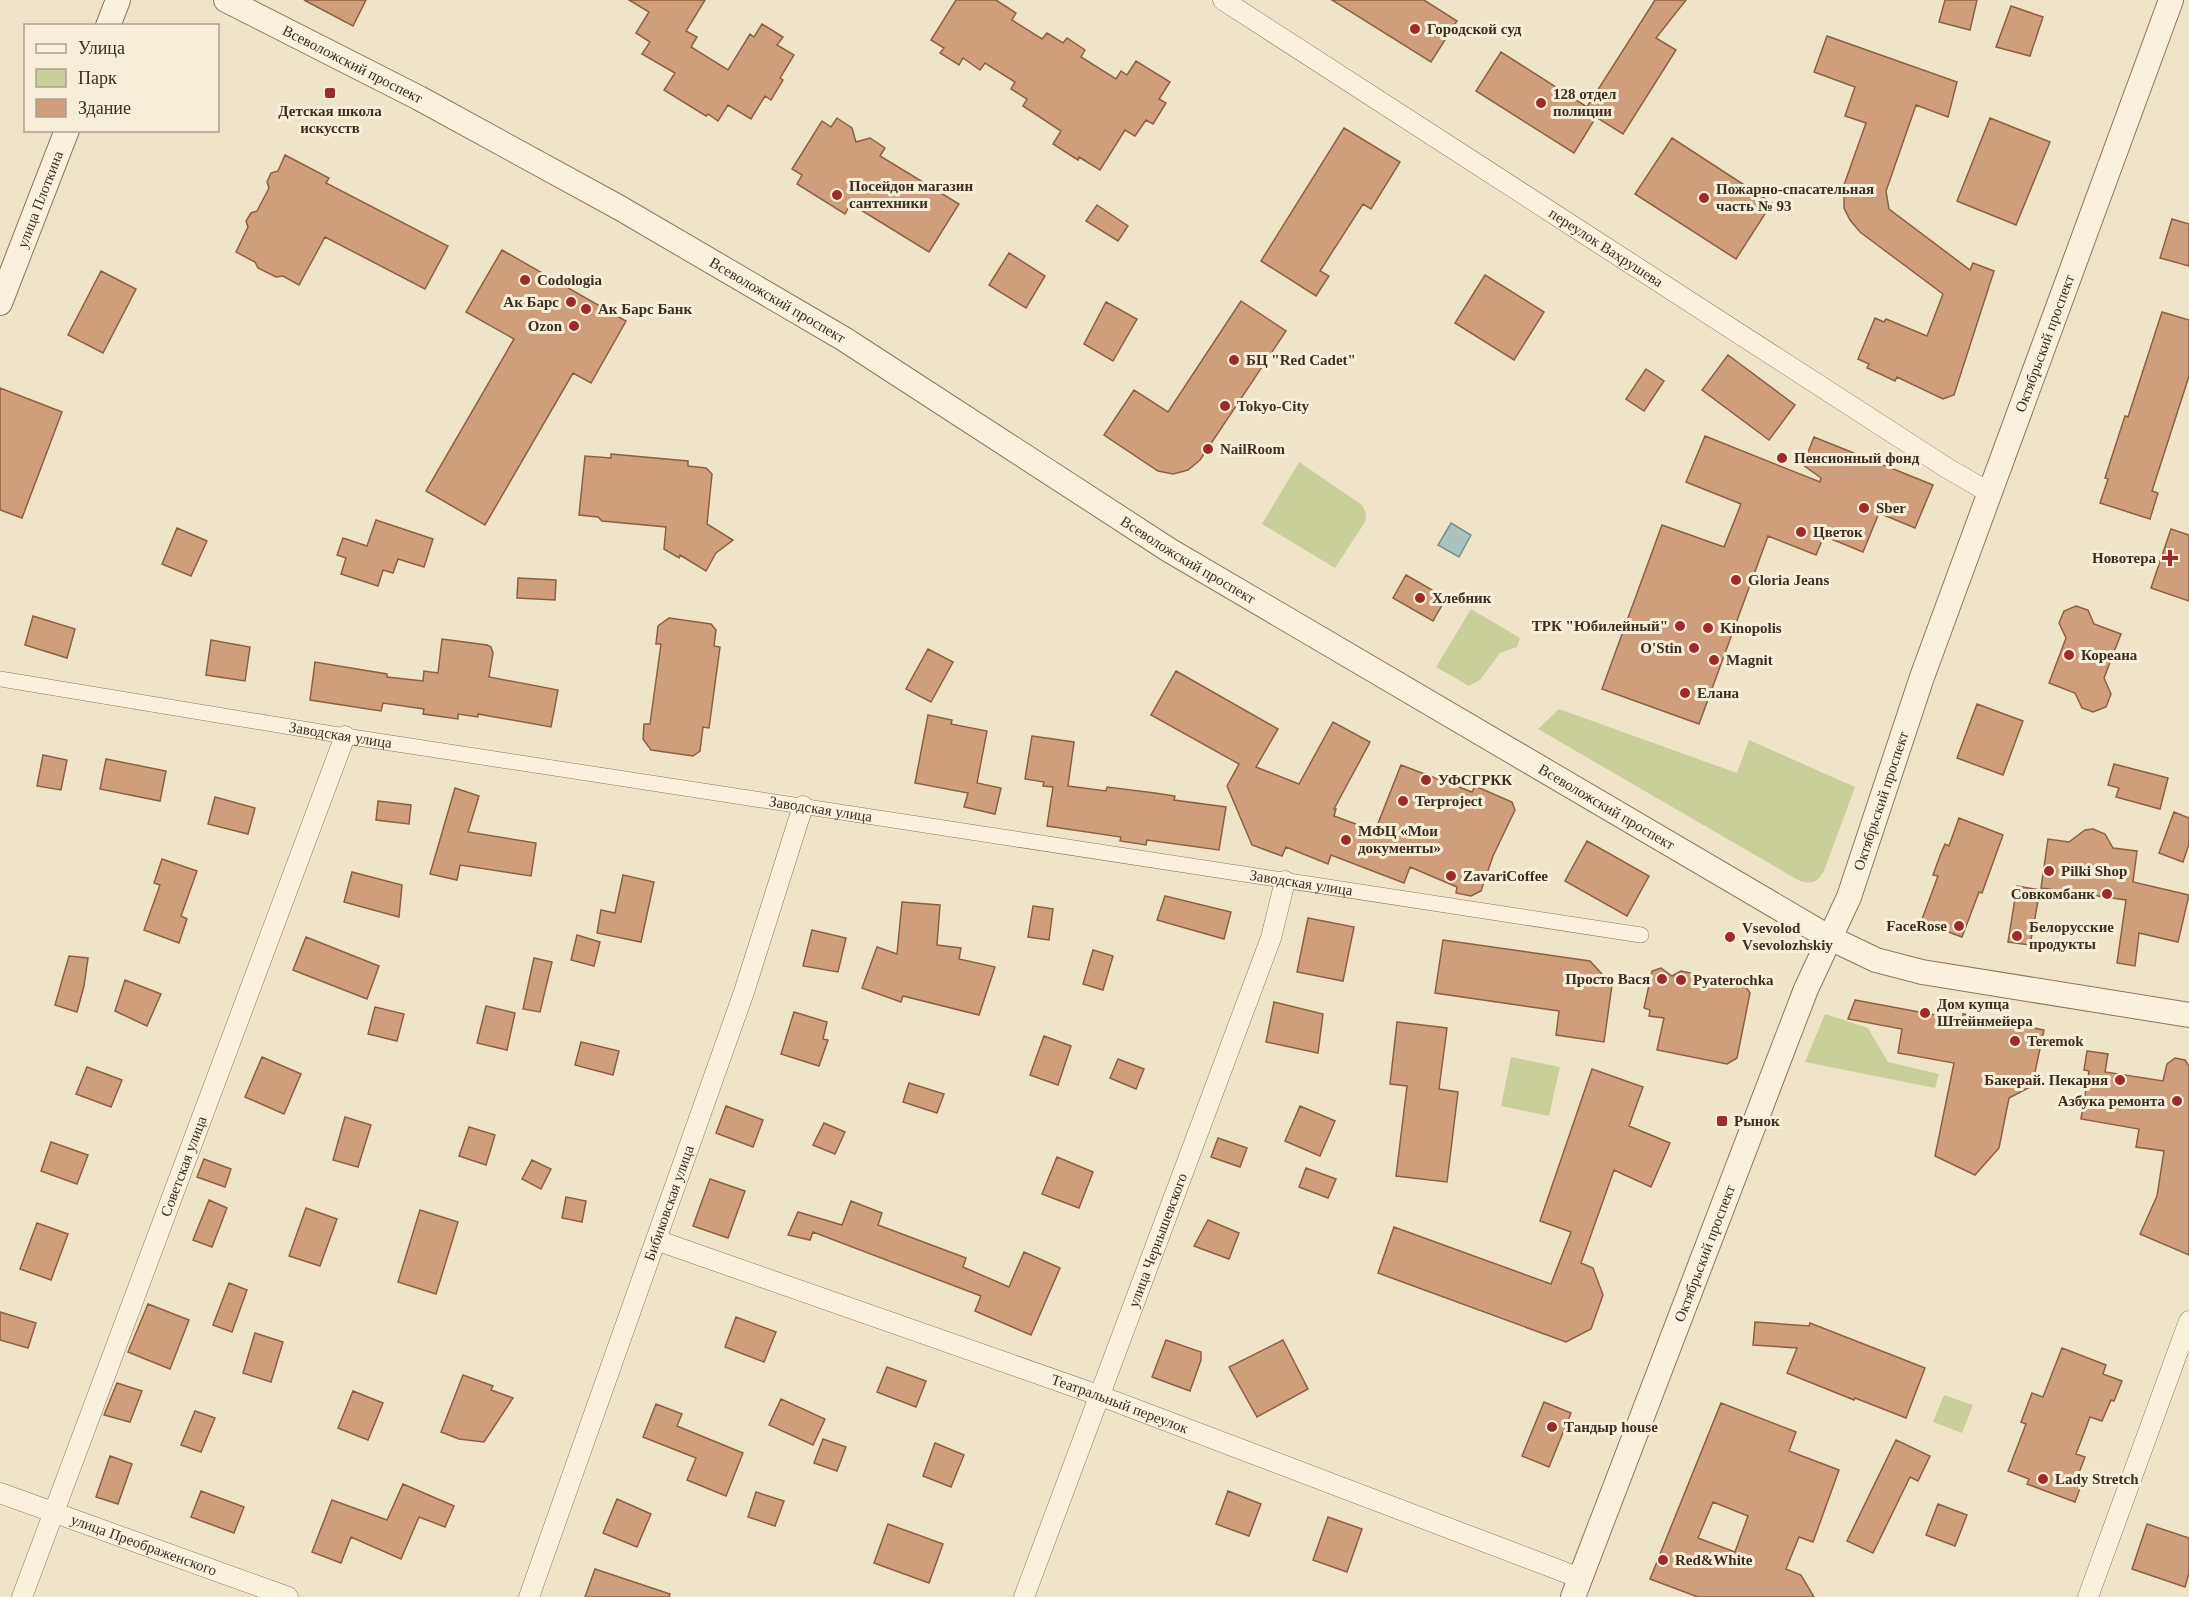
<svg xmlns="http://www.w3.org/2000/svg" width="2189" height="1597" viewBox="0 0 2189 1597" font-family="Georgia,serif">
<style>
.green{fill:#c9cf9b}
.water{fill:#a9c4bc;stroke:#6f938a;stroke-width:1.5}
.building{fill:#cf9f7d;stroke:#8d5f41;stroke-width:1.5;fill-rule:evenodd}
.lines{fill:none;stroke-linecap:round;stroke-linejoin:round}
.pedestrian-casing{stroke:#8d765c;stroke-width:16}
.minor-casing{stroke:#8d765c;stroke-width:21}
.tertiary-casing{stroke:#8d765c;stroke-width:26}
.pedestrian{stroke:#faf1dc;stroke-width:15}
.minor{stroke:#faf1dc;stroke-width:20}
.tertiary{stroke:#faf1dc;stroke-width:24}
.poi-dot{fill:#9e2a2b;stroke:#f7eed8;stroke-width:2}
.labels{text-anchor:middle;stroke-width:6;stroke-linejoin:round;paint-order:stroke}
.poi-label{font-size:15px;font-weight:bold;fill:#3d2e20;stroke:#f7eed8;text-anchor:start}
.street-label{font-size:15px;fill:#3d2e20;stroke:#f7eed8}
</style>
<rect width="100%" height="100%" fill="#f0e4c8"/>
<path class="green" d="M1299,462L1362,505L1366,513L1365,522L1335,568L1262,524Z
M1471,609L1520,638L1517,647L1500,653L1480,680L1469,686L1436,667Z
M1559,709L1737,773L1749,740L1855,787L1824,871C1817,883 1811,885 1798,880L1538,729Z
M1825,1014L1868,1028L1888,1062L1939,1074L1935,1088L1805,1062Z
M1511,1057L1560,1067L1549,1116L1501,1106Z
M1944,1395L1973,1405L1962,1433L1933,1422Z"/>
<path class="water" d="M1451,523L1471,535L1459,557L1438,545Z"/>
<path class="building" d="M304,0H366L353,26Z
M629,0H705L686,31L697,37L691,47L728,70L750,34L754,37L762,24L783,37L777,45L794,55L780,78L783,80L771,100L765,96L751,119L728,105L718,121L708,114L706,116L664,90L675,73L642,54L650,42L636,33L649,12Z
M956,0H996L1016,13L1012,20L1042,39L1047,33L1063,43L1067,38L1085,50L1081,57L1116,79L1121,71L1127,75L1136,61L1170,82L1159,99L1166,103L1153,124L1146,120L1135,136L1125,130L1100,170L1079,157L1078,160L1053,144L1061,131L1023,106L1027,99L1011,89L1015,82L985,63L980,70L963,58L959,65L940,53L944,48L931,40Z
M1332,0H1424L1457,21L1431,62Z
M1655,0H1686L1656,38L1676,50L1623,134L1596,117L1574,153L1476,91L1501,52L1587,107Z
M1945,0H1977L1970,30L1939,22Z
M2011,6L2043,17L2030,56L1996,47Z
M1827,36L1957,82L1948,117L1916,105L1886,191L1889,209L1970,270L1973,263L1994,271L1954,395L1943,399L1897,377L1895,381L1867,368L1869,364L1858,359L1875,318L1884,322L1886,319L1927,336L1943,294L1860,232L1850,220L1844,208V185L1866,123L1845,116L1855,87L1814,72Z
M837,118L852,128L856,142L870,138L885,148L880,156L959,204L929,252L861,210L850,205L845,214L797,184L802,175L792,169L822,121L831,127Z
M1990,118L2050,142L2016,225L1957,201Z
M1344,128L1400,162L1371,209L1363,204L1320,271L1329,276L1316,296L1261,261Z
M1672,138L1772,203L1736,259L1635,194Z
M285,155L329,178L326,183L448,246L425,289L325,237L299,285L283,276L276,277L258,268L255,262L236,252L248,227L246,221L251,213L257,211L269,188L267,182L271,173L278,171Z
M1097,205L1128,226L1118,241L1086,221Z
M2172,219L2189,224V266L2160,258Z
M502,250L626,321L591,383L573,373L485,525L426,491L514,339L466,312Z
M1009,253L1045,276L1026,308L989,285Z
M101,271L136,289L103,353L68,335Z
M1485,275L1544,312L1514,360L1455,323Z
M1241,301L1286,331L1200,460L1188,470L1173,474L1158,471L1104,435L1134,390L1168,412Z
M1106,302L1137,319L1113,361L1084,344Z
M2162,312L2189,320V376L2152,491L2158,493L2150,519L2100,503L2108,479L2105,478L2125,416L2128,417Z
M1728,355L1795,405L1769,440L1702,390Z
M1646,369L1664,381L1644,411L1626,399Z
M0,388L62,412L22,518L0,510Z
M1705,436L1820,482L1821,478L1803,465L1814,437L1933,485L1915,528L1879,513L1863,552L1824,536L1816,555L1768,536L1699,724L1602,689L1662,525L1724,547L1741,504L1686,482Z
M611,454L688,461V466L706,468L712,474L707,524L733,540L716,553L706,571L680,555L679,558L664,549L666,527L602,521L598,517L579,515L585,456L611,458Z
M376,520L433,539L424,567L398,559L393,573L383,570L378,586L341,574L346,558L337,555L343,538L367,546Z
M177,528L207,541L191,576L162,564Z
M2171,529L2189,535V601L2151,588Z
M1406,575L1446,598L1433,621L1393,598Z
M518,578L556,580L555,600L517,598Z
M2076,606L2088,610L2094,624L2121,634L2104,678L2111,694L2106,707L2093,712L2082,708L2075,693L2049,683L2066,638L2059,623L2064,611Z
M33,616L75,629L67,658L25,645Z
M669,618L711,624L716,630L714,646L720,647L709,728L703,727L700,751L693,756L651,750L643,739L644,724H650L661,644H656L658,626Z
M442,639L487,645L491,647L493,653L489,677L558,690L551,727L478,714V717L458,714V719L423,714L424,709L383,703L381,711L310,700L315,662L387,674V677L423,681L424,671L438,673Z
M211,640L250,647L245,681L206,675Z
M928,649L953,662L931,702L906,689Z
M1176,671L1278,729L1256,767L1299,784L1333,722L1370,742L1334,809H1336L1334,816L1375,831L1401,765L1472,792L1475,786L1512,802L1515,810L1493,856L1481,891L1471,896L1456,893L1457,887L1410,867L1404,883L1331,855L1328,864L1286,847L1282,856L1252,845L1227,786L1239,764L1151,715Z
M1977,704L2023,721L2003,775L1957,758Z
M928,715L952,720L951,724L987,731L977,783L1001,788L995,814L964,807L968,793L915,783Z
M1032,736L1074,742L1068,786L1106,791L1107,787L1155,793L1175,796L1174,800L1226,807L1219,850L1147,840L1146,845L1120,841L1121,837L1047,826L1053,787L1043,786L1044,782L1025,779Z
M43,755L67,760L61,790L37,786Z
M106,759L166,771L160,801L100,789Z
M2114,764L2168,778L2160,809L2116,797L2119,788L2108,785Z
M455,788L479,796L468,832L536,843L531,876L460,865L457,880L430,874Z
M215,797L255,808L248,834L208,824Z
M378,801L411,805L409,824L376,820Z
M2174,812L2189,818V844L2183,862L2159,853Z
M1959,818L2003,835L1982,893L1979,892L1962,937L1921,922L1938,876L1933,875L1941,853L1945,844L1949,846Z
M2093,829L2105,834L2113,848L2137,851L2133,882L2189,895L2178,942L2139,933L2135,966L2117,963L2126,900L2041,888L2048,839L2069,842L2085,830Z
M1587,841L1649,876L1627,916L1565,881Z
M162,859L197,871L181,916L187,919L179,943L144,930L160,885L154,883Z
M352,872L402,885L399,917L344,902Z
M623,875L654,882L641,942L597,933L601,910L615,913Z
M2017,886L2040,890L2030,945L2008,942Z
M1165,896L1231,912L1224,939L1157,920Z
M902,902L940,905L937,945L961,948L959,959L995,967L979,1015L903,996L901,1002L862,988L877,947L897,954Z
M1033,906L1053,909L1049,940L1028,937Z
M1308,918L1354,927L1343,981L1297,972Z
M812,930L846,938L838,972L803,966Z
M577,935L600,942L594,966L571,960Z
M306,937L379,966L367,999L293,970Z
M1443,940L1590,961L1612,985L1604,1042L1556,1035L1559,1011L1435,993Z
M1093,950L1113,956L1103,990L1083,984Z
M69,956L88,958L84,986L77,1012L55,1005Z
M534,958L552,962L540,1012L523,1009Z
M1661,968L1672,976L1681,971L1744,984L1750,993L1737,1058L1727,1064L1657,1050L1664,1018L1649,1016L1650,1010L1644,1008L1652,971Z
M125,980L161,994L147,1026L115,1011Z
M1855,1000L1962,1020L1963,1014L2044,1030L2032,1086L2009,1098L1999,1148L1975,1175L1935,1156L1954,1063L1898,1053L1902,1029L1848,1019Z
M1274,1002L1323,1014L1318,1053L1266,1042Z
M486,1006L515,1013L507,1050L477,1043Z
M375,1007L404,1014L397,1041L368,1034Z
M794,1012L827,1022L823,1039L828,1040L819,1066L781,1054Z
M1397,1022L1447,1028L1439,1089L1458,1092L1447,1182L1396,1176L1407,1086L1390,1084Z
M1044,1036L1071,1046L1058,1085L1030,1075Z
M581,1042L619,1051L613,1075L575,1065Z
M2087,1051L2108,1054L2105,1072L2163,1081L2167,1064L2175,1058L2185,1060L2189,1066V1255L2140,1234L2157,1196L2164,1151L2136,1147L2139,1129L2081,1119L2089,1071L2084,1070Z
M262,1057L301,1074L284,1114L245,1097Z
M1118,1059L1144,1069L1136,1089L1110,1078Z
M87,1067L122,1080L111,1107L76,1094Z
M1592,1069L1643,1087L1629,1126L1670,1143L1651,1187L1614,1170L1581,1263L1593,1268L1603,1295L1591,1329L1566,1342L1378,1273L1394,1227L1551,1284L1571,1232L1540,1221Z
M909,1083L944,1094L937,1113L903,1102Z
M726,1106L763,1120L753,1147L716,1133Z
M1300,1106L1335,1121L1320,1156L1285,1141Z
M345,1117L371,1125L358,1167L333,1160Z
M824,1123L845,1132L835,1154L813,1145Z
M469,1127L495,1135L486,1165L459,1156Z
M1218,1138L1247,1148L1240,1167L1211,1157Z
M51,1142L88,1155L77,1184L41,1171Z
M1057,1157L1093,1172L1079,1208L1042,1194Z
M204,1159L231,1169L225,1187L197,1177Z
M532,1160L551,1169L541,1189L522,1179Z
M1306,1168L1336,1179L1328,1198L1299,1187Z
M710,1179L745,1191L728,1238L693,1226Z
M566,1197L586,1201L582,1222L562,1218Z
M209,1200L227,1208L212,1247L193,1240Z
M851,1201L882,1213L878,1225L966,1258L963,1267L1009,1287L1024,1252L1060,1268L1031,1335L975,1311L981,1296L813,1232L810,1240L788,1235L798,1212L842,1225Z
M306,1208L337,1219L320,1266L289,1256Z
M420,1210L458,1222L436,1294L398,1282Z
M1208,1220L1239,1233L1229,1259L1194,1246Z
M37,1223L68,1234L51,1280L20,1269Z
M229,1283L247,1290L232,1332L213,1325Z
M148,1304L189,1320L170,1369L128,1352Z
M0,1312L36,1323L28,1348L0,1340Z
M736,1317L776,1332L764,1362L725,1347Z
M1755,1322L1809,1326L1810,1323L1925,1368L1906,1418L1855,1398L1854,1400L1787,1373L1797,1348L1753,1345Z
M255,1333L283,1342L271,1382L243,1373Z
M1166,1340L1201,1352V1360L1190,1391L1152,1377Z
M1283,1340L1308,1389L1257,1417L1229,1367Z
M2062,1348L2106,1365L2103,1374L2122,1381L2114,1401L2111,1400L2102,1421L2090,1417L2076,1454L2085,1457L2077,1478L2083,1480L2075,1502L2027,1484L2029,1479L2008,1471L2026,1424L2021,1422L2032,1393L2043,1397Z
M887,1367L926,1381L916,1407L877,1392Z
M463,1375L493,1386L491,1390L513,1398L484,1442L459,1439L441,1432Z
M117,1383L142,1391L130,1422L104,1415Z
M353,1391L383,1403L368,1440L338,1428Z
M781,1399L825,1419L813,1445L769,1425Z
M1544,1402L1571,1413L1549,1467L1522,1456Z
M1721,1403L1796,1432L1789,1451L1839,1470L1813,1542L1799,1537L1786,1569L1801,1575L1814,1597H1698L1650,1579ZM1713,1502L1748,1516L1735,1552L1698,1538Z
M656,1404L682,1414L677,1426L743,1453L726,1496L687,1480L696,1458L643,1437Z
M195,1411L215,1418L201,1452L181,1445Z
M823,1439L846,1447L837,1471L814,1463Z
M1896,1440L1930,1456L1918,1481L1910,1477L1873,1553L1847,1541Z
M935,1443L964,1455L951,1487L923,1476Z
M110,1456L132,1464L118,1504L96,1497Z
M403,1484L454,1506L445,1527L419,1517L401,1559L351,1537L341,1563L312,1552L332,1500L387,1520Z
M201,1491L244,1507L234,1533L191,1517Z
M1228,1491L1261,1504L1249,1536L1216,1524Z
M756,1492L784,1501L775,1526L748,1517Z
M617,1499L651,1514L637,1547L603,1533Z
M1938,1504L1967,1515L1955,1546L1926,1535Z
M1328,1517L1362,1529L1347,1572L1313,1560Z
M888,1524L943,1544L929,1583L874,1563Z
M2147,1524L2189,1538V1573L2185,1587L2132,1569Z
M595,1569L670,1594L669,1597H585Z"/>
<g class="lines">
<g class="pedestrian-casing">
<g id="pedestrian">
<path id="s1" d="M0,679L345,736L1641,935"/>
</g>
</g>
<g class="minor-casing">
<g id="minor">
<path id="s2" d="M1223,0L1947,468L1990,493"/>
<path id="s3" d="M656,1240L1098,1395L1580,1578"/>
<path id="s4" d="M0,1493L288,1597"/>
<path id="s5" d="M22,1597L345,736"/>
<path id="s6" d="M529,1597L744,992L803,806"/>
<path id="s7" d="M1024,1597L1271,938L1285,881"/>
<path d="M2088,1597L2189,1321"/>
</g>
</g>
<g class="tertiary-casing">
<g id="tertiary">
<path id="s8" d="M226,0L419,98L620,208L844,339L1169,550L1830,938L1876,960L1922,972L2189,1015"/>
<path d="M108,26L118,0"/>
<path id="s9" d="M0,303L67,130"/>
<path id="s10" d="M1573,1597L1806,989L1849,897L1922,677L2171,0"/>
</g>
</g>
<use href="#pedestrian" class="pedestrian"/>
<use href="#minor" class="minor"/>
<use href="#tertiary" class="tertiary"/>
</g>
<g class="poi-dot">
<circle cx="1415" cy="29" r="6"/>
<rect x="324" y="87" width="12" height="12" rx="3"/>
<circle cx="1541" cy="103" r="6"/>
<circle cx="837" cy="195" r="6"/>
<circle cx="1704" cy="198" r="6"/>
<circle cx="525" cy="280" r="6"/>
<circle cx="571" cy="302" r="6"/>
<circle cx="586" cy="309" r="6"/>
<circle cx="574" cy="326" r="6"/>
<circle cx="1234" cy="360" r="6"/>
<circle cx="1225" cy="406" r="6"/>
<circle cx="1208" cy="449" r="6"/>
<circle cx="1782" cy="458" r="6"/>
<circle cx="1864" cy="508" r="6"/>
<circle cx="1801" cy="532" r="6"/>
<path d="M2167 549h6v6h6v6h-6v6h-6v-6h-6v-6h6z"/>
<circle cx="1736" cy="580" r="6"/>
<circle cx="1420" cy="598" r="6"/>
<circle cx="1680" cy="626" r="6"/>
<circle cx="1708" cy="628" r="6"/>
<circle cx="1694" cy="648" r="6"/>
<circle cx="2069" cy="655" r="6"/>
<circle cx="1714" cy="660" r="6"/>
<circle cx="1685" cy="693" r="6"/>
<circle cx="1426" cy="780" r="6"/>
<circle cx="1403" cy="801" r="6"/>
<circle cx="1346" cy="840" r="6"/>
<circle cx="2049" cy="871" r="6"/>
<circle cx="1451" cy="876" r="6"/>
<circle cx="2107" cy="894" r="6"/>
<circle cx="1959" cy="926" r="6"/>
<circle cx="2017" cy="936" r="6"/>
<circle cx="1730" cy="937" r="6"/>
<circle cx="1662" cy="979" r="6"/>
<circle cx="1681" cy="980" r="6"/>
<circle cx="1925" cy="1013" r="6"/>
<circle cx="2015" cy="1041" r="6"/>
<circle cx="2120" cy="1080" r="6"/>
<circle cx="2177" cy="1101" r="6"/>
<rect x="1716" y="1115" width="12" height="12" rx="3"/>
<circle cx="1552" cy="1427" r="6"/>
<circle cx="2043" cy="1479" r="6"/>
<circle cx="1663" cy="1560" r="6"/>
</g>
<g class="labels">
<g class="poi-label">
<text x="1427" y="34">Городской суд</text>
<text x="1553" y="99">128 отдел<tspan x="1553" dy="17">полиции</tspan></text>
<text x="330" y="116" text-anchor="middle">Детская школа<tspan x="330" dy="17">искусств</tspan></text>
<text x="849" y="191">Посейдон магазин<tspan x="849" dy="17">сантехники</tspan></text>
<text x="1716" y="194">Пожарно-спасательная<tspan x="1716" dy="17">часть № 93</tspan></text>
<text x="537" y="285">Codologia</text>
<text x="559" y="307" text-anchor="end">Ак Барс</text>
<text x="598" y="314">Ак Барс Банк</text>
<text x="562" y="331" text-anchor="end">Ozon</text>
<text x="1246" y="365">БЦ "Red Cadet"</text>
<text x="1237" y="411">Tokyo-City</text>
<text x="1220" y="454">NailRoom</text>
<text x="1794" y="463">Пенсионный фонд</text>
<text x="1876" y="513">Sber</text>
<text x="1813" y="537">Цветок</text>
<text x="2156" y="563" text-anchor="end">Новотера</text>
<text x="1748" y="585">Gloria Jeans</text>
<text x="1432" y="603">Хлебник</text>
<text x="1668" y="631" text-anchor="end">ТРК "Юбилейный"</text>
<text x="1720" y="633">Kinopolis</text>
<text x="1682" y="653" text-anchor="end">O'Stin</text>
<text x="2081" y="660">Кореана</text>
<text x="1726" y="665">Magnit</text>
<text x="1697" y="698">Елана</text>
<text x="1438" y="785">УФСГРКК</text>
<text x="1415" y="806">Terproject</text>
<text x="1358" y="836">МФЦ «Мои<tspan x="1358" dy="17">документы»</tspan></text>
<text x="2061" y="876">Pilki Shop</text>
<text x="1463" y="881">ZavariCoffee</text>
<text x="2095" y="899" text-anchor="end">Совкомбанк</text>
<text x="1947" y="931" text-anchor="end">FaceRose</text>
<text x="2029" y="932">Белорусские<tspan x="2029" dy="17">продукты</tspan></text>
<text x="1742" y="933">Vsevolod<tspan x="1742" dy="17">Vsevolozhskiy</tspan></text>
<text x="1650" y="984" text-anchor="end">Просто Вася</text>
<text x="1693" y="985">Pyaterochka</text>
<text x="1937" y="1009">Дом купца<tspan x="1937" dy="17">Штейнмейера</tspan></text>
<text x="2027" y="1046">Teremok</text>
<text x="2108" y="1085" text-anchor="end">Бакерай. Пекарня</text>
<text x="2165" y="1106" text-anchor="end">Азбука ремонта</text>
<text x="1734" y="1126">Рынок</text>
<text x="1564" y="1432">Тандыр house</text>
<text x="2055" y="1484">Lady Stretch</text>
<text x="1675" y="1565">Red&amp;White</text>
</g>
<g class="street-label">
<text dy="5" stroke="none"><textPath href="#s8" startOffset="142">Всеволожский проспект</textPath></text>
<text dy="5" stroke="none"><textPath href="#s9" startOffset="111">улица Плоткина</textPath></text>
<text dy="5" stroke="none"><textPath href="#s2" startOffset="456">переулок Вахрушева</textPath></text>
<text dy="5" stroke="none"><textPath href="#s8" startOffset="628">Всеволожский проспект</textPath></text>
<text dy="5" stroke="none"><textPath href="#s10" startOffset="1340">Октябрьский проспект</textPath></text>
<text dy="5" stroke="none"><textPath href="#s8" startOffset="1114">Всеволожский проспект</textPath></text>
<text dy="5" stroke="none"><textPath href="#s1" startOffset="345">Заводская улица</textPath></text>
<text dy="5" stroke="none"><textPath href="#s10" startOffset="854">Октябрьский проспект</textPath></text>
<text dy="5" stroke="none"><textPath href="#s8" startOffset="1600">Всеволожский проспект</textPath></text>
<text dy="5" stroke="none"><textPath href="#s1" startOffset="831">Заводская улица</textPath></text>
<text dy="5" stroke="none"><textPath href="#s1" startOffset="1317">Заводская улица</textPath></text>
<text dy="5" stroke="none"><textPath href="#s5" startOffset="460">Советская улица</textPath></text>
<text dy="5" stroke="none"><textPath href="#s6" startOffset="418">Бибиковская улица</textPath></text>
<text dy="5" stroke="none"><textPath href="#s7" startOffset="381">улица Чернышевского</textPath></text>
<text dy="5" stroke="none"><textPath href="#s10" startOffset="368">Октябрьский проспект</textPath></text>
<text dy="5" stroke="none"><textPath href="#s3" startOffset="492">Театральный переулок</textPath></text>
<text dy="5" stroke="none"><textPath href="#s4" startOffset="153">улица Преображенского</textPath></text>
</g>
</g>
<rect x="24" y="24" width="195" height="108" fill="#f7eed8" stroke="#ada18e" stroke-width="1.5"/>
<rect x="36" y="44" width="30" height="9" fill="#faf1dc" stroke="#ada18e" stroke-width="1.5"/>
<text x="78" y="54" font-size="18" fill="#3d2e20">Улица</text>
<rect x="36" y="69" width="30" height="18" fill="#c9cf9b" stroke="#ada18e" stroke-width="1.5"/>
<text x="78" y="84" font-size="18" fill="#3d2e20">Парк</text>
<rect x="36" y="99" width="30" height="18" fill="#cf9f7d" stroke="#ada18e" stroke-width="1.5"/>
<text x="78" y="114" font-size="18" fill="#3d2e20">Здание</text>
</svg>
